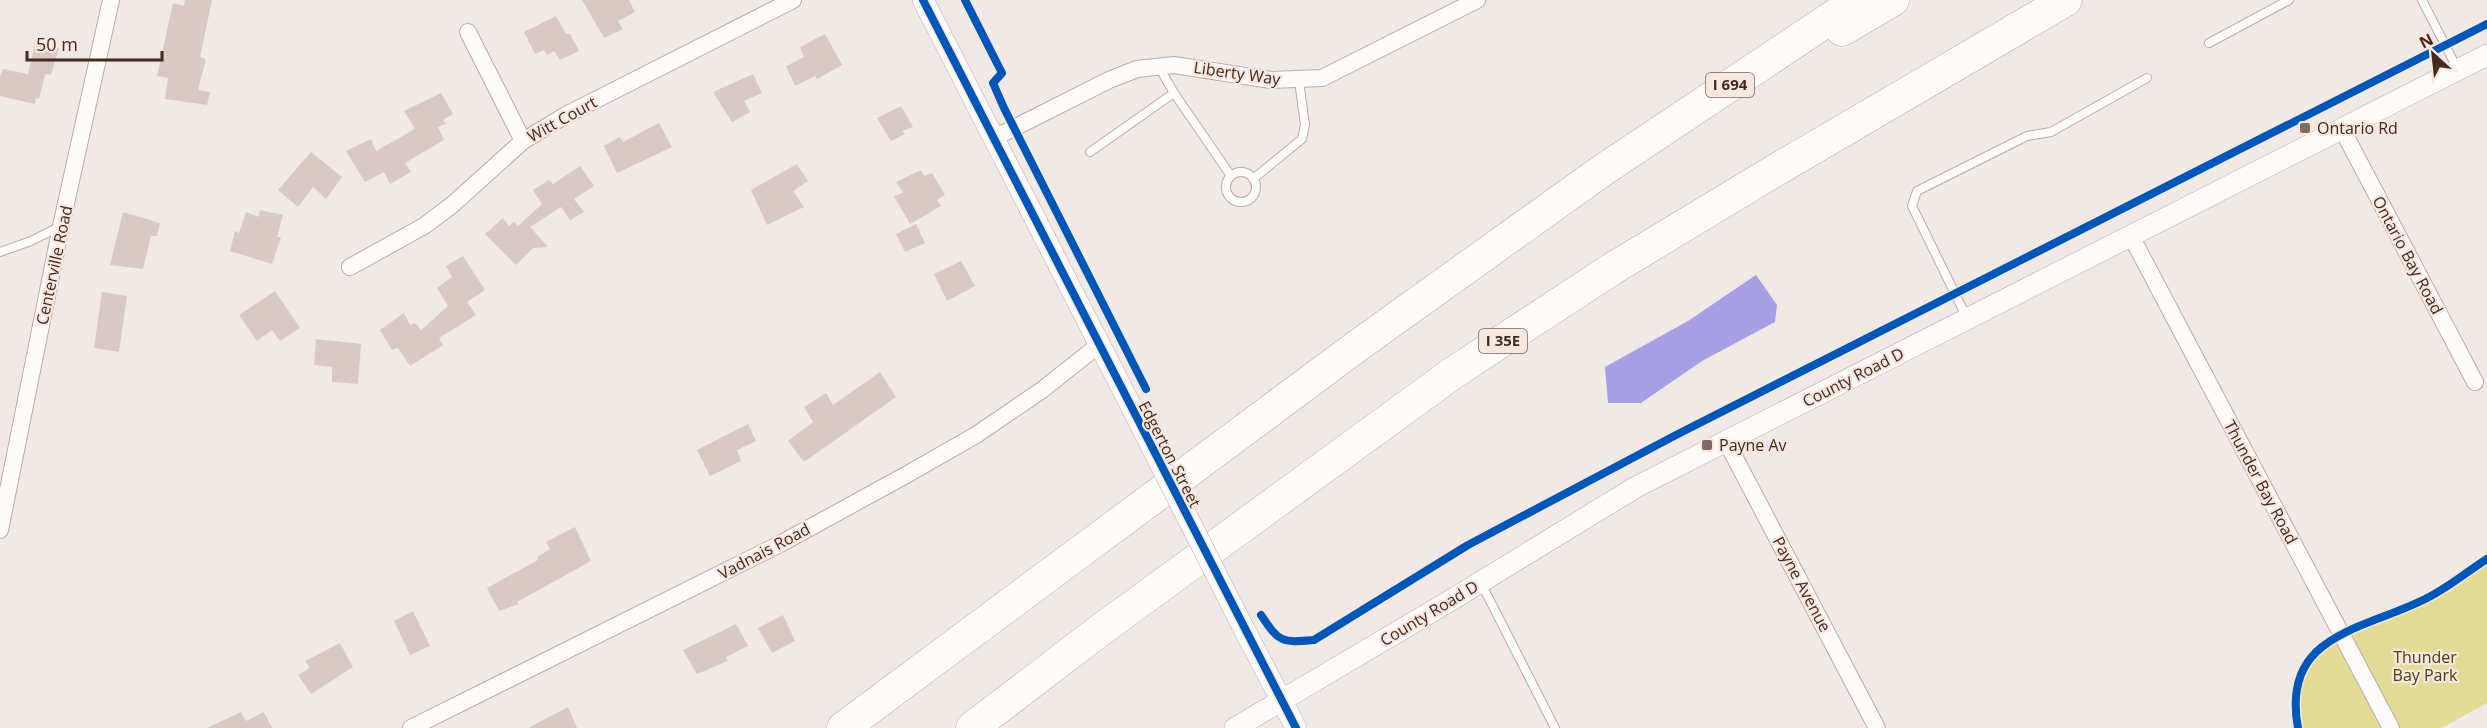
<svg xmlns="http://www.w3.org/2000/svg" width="2487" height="728" viewBox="0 0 2487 728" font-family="'Open Sans',sans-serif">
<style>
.green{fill:#e4db96}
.water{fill:#a69fe4}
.building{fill:#dac8c5}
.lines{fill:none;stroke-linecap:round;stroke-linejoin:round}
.service-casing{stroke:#bcaba4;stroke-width:10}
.minor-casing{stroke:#bcaba4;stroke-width:18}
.tertiary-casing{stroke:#bcaba4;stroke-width:22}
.motorway-casing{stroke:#bcaba4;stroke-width:33}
.service{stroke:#fdfcfb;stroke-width:8}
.minor{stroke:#fdfcfb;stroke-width:16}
.tertiary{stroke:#fdfcfb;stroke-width:21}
.motorway{stroke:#fdfcfb;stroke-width:32}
.tertiary-bridge-casing{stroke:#bcaba4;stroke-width:22;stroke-linecap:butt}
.tertiary-bridge{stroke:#fdfcfb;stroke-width:21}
.cycleway-casing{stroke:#f6e7e0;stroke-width:11}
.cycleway{stroke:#0057b8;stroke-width:8}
.poi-dot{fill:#816c62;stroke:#f6e7e0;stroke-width:2}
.labels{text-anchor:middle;stroke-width:4.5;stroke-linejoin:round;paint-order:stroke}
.shield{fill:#f6e7e0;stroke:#7a6257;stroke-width:1.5}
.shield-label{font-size:15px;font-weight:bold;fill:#45291c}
.street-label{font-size:16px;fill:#45291c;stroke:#f6e7e0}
.poi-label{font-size:16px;fill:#45291c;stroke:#f6e7e0;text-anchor:start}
.park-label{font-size:16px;fill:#46420d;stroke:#f6e7e0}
</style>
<rect width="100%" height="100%" fill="#f1e9e5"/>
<path class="green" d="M2487,552V703L2442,728H2301L2298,681L2332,638L2430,597Z"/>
<path class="water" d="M1756,275L1777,305L1775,322L1702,361L1641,403H1608L1605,367L1688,321Z"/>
<path class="building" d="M185,0H212L200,57L206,59L198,90L210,92L207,105L165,99L168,78L157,76L173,3L184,6Z
M582,0H629L635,12L618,21L623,29L604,38Z
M556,16L566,34H570L579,51L560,60L554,51L547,55L544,50L535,54L524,32Z
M825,34L842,65L817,79L815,76L795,86L786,66L804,57L800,47Z
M35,44L59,48L51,75L45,74L39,99L36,98L35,104L0,96V77L3,69L28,74Z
M753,74L762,93L744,101L750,112L732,122L713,92Z
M441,93L453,114L443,120L446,124L438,127L444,140L405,163L411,172L390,184L384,172L365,182L346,151L371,139L376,151L415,129L404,111Z
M901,106L913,127L902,131L905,134L891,141L877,118Z
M659,123L672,147L617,173L604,146L620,137L623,142Z
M311,152L342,177L326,199L313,187L298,207L278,190Z
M797,164L808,181L793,191L804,207L767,225L751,190Z
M580,166L594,186L574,199L584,212L570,220L561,207L530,227L548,247L533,248L516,265L485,234L503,218L509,226L514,222L518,226L542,204L533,190L549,180L553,184Z
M921,170L924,176L932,173L945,195L937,200L941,206L910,224L894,196L903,193L896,182Z
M260,210L283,215L277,237H281L272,264L230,251L235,231L239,233L246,212L259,217Z
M123,212L160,223L157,236H151L143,269L110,265Z
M916,224L925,243L905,252L896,234Z
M463,256L485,290L467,302L476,315L439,338L443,345L410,366L398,348L392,350L380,330L404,313L410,325L415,323L421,330L448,306L437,288L452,277L446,266Z
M961,261L975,286L947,301L934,274Z
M275,291L300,328L280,341L272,330L257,341L239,315Z
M102,292L127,296L119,352L94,348Z
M316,339L361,344L358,384L332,382V367L314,365Z
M880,372L896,397L804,462L788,441L813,422L804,407L826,393L833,405Z
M748,424L756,441L737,450L741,461L710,476L697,450Z
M575,527L591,561L517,602L519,604L499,611L487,588L538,560L537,557L550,549L546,542Z
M413,611L430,646L410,655L394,621Z
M783,615L795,641L772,653L758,628Z
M736,624L748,646L726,657L728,661L697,674L683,650Z
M340,643L353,667L311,694L298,675L310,668L305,661Z
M568,707L577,728H528Z
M241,712L246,721L264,712L272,728H207Z"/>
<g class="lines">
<g class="service-casing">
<path id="service" d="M2422,0L2458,70
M2209,43L2289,0
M1174,93L1231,176
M1090,152L1174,93L1159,67
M1226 187a15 15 0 1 1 30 0a15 15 0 1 1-30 0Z
M1253,179L1302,139L1305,125L1299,81
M0,252L31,241L61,226
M1967,318L1912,206L1917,191L2027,136L2051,132L2147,78
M1481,583L1555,728"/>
</g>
<g class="minor-casing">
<path id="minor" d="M468,32L523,141
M2342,129L2475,382
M994,138L1109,80L1137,69L1174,65L1271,80L1322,78L1477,0
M2131,236L2391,728
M350,267L424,226L452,205L523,141L566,115L793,0
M1726,441L1877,728
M0,530L61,226L111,0
M411,728L780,544L906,475L976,435L1042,390L1100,344"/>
</g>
<g class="tertiary-casing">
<path id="tertiary" d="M923,0L1132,408
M1244,629L1296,728
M1235,728L1448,602L1636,487L2487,55"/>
</g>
<g class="motorway-casing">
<path id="motorway" d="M1842,30L1893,0
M843,728L1360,344L1603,170L1858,0
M972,728L1099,631L1453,373L1612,269L1776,170L2066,0"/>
</g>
<use href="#service" class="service"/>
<use href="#minor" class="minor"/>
<use href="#tertiary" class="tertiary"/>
<use href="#motorway" class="motorway"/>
<g class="tertiary-bridge-casing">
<path id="tertiary-bridge" d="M1132,408L1244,629"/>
</g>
<use href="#tertiary-bridge" class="tertiary-bridge"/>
<g class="cycleway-casing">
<path id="cycleway" d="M923,0L1296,728
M965,0L1002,73L993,83L1004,108L1146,389
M1261,615C1279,642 1281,643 1314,640L1468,545L1676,435L2487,24
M2298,728C2280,632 2367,630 2429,597C2449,587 2468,571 2487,559"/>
</g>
<use href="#cycleway" class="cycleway"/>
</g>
<g class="poi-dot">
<rect x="2299" y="122" width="12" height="12" rx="3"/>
<rect x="1701" y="439" width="12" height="12" rx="3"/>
</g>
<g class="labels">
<g class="shield">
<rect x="1706" y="73" width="48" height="24" rx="4.5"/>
<rect x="1479" y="329" width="48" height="24" rx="4.5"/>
</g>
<g class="shield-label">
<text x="1730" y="90">I 694</text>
<text x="1503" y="346">I 35E</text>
</g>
<g class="street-label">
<text transform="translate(1237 73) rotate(8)" y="6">Liberty Way</text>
<text transform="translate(562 119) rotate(-29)" y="6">Witt Court</text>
<text transform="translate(2408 255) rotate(62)" y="6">Ontario Bay Road</text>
<text transform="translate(54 265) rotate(-78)" y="6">Centerville Road</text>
<text transform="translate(1853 377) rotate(-27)" y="6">County Road D</text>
<text transform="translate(1170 454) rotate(63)" y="6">Edgerton Street</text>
<text transform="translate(2261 482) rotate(62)" y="6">Thunder Bay Road</text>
<text transform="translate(764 551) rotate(-28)" y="6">Vadnais Road</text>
<text transform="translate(1802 584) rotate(62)" y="6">Payne Avenue</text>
<text transform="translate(1429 613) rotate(-31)" y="6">County Road D</text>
</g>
<g class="poi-label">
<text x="2317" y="134">Ontario Rd</text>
<text x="1719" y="451">Payne Av</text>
</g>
<g class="park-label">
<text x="2425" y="663">Thunder<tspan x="2425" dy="18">Bay Park</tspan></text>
</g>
</g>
<g transform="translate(2433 54) rotate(333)" stroke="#f6e7e0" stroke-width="4.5" paint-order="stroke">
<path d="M0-4.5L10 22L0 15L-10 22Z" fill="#45291c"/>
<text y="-9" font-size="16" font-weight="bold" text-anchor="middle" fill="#45291c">N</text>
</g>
<path d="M27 51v9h135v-9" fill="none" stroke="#45291c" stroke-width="3"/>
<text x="36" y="51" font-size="18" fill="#45291c" stroke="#f6e7e0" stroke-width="4.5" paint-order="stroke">50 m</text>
</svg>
